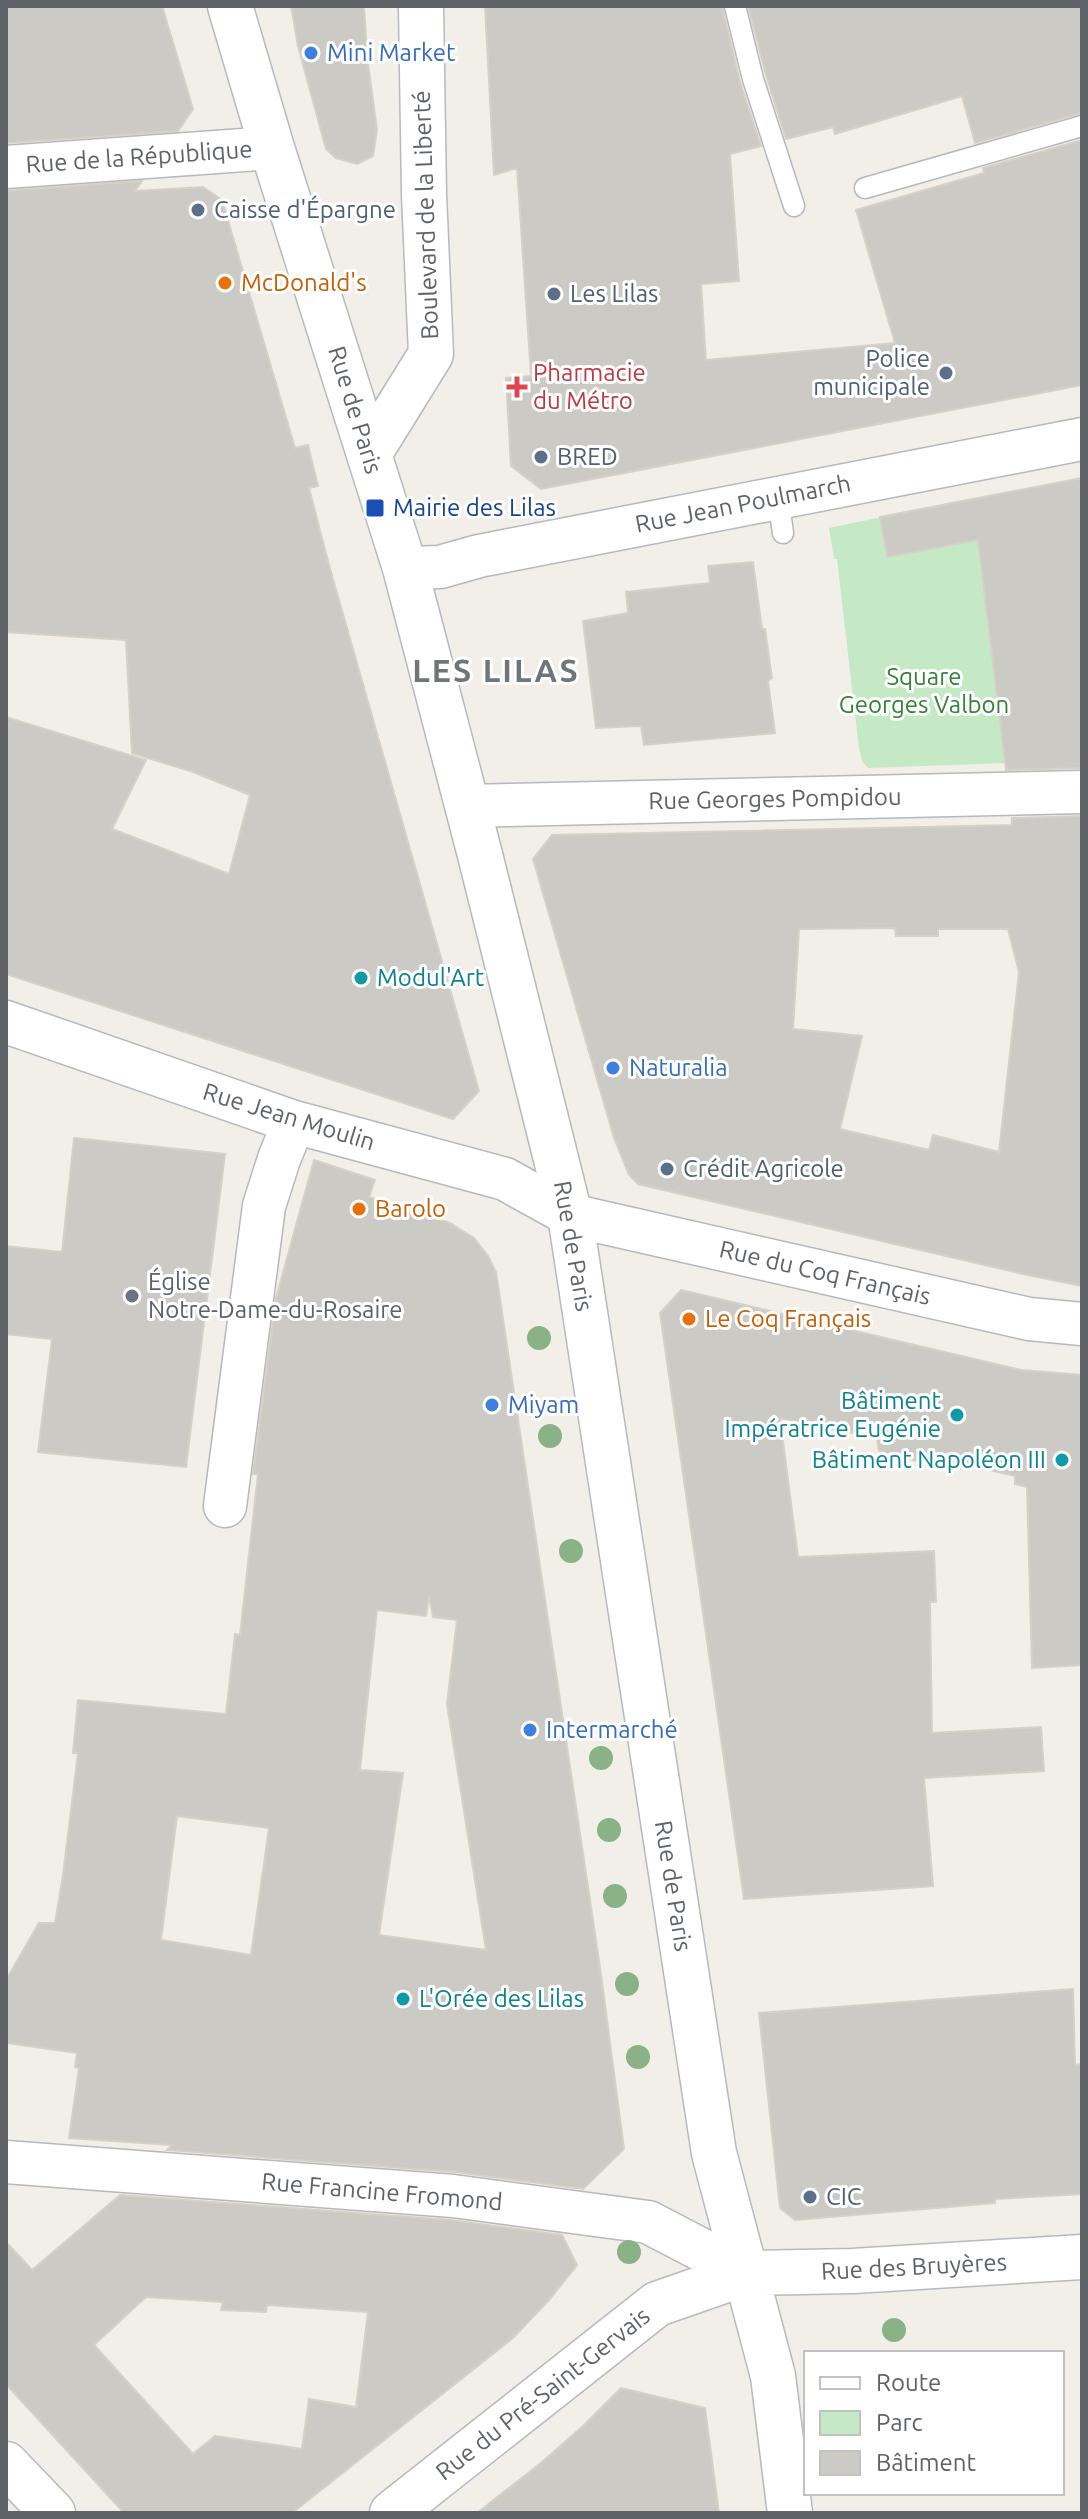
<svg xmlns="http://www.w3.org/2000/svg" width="1088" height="2519" viewBox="0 0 1088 2519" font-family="Ubuntu,sans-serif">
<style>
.green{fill:#c5e8c5}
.building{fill:#cccac5;stroke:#d6d1c6;stroke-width:2;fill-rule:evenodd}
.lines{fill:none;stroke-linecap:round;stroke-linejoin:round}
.lane-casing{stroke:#b5b8bc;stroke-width:23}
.street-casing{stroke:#b5b8bc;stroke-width:45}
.secondary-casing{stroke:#b6babf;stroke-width:47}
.lane{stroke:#fff;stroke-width:20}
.street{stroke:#fff;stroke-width:42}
.secondary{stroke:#fff;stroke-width:44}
.tree{fill:#89b387}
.shop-dot{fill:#3f7fe0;stroke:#fff;stroke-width:3}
.service-dot{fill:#5c6f8a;stroke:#fff;stroke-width:3}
.food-dot{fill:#e8710a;stroke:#fff;stroke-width:3}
.health-dot{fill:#e0444e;stroke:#fff;stroke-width:3}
.transit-dot{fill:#1a4fb4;stroke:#fff;stroke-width:3}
.culture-dot{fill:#0f9aa8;stroke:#fff;stroke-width:3}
.worship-dot{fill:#6b7280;stroke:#fff;stroke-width:3}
.labels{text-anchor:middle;stroke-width:6;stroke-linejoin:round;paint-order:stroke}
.shop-label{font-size:24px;fill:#366cbe;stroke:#fff;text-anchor:start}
.street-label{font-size:24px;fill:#5f6368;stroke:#fff}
.service-label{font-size:24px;fill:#4e5e75;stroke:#fff;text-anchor:start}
.food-label{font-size:24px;fill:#c56008;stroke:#fff;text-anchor:start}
.health-label{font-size:24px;fill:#be3a42;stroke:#fff;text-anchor:start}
.transit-label{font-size:24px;fill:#164399;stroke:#fff;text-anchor:start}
.park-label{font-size:24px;fill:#348238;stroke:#fff}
.culture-label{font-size:24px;fill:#0d838f;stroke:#fff;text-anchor:start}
.worship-label{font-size:24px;fill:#5b616d;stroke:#fff;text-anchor:start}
.district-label{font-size:32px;font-weight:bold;letter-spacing:2px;fill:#70757a;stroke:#fff}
</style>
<rect width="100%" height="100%" fill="#f1efe8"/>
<path class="green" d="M973,498L1005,763L868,768L862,761L859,748L837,559H834L829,528Z"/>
<path class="building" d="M6,6H162L193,109L178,131L6,143Z
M291,6H364L367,56L377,130L373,156L357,164L336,158L326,149L298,46Z
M485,6H722L740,82L761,146L730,154L739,281L701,284L706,360L895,343L856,210L984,173L983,168L1082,140V385L541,489L511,466L506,378L531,376L517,168L494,175Z
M748,6H1082V113L975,143L962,96L835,134L833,127L786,139L766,75Z
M142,181L135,191L203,187L222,200L295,448L308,445L318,486L309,488L329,565L479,1091L453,1119L6,974V717L146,760L112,829L229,874L250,795L193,772L132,753L126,640L6,632V191Z
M1082,478V768L1006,770L978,540L887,557L880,517Z
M753,562L762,629H765L772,678L768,681L775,733L644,745L641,726L596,728L583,621L628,613L626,592L710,583L708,566Z
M1082,816V1286L1023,1274L638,1184L629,1175L614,1138L533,859L552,835L1012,825V818ZM895,928L896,936H938V929H1008L1019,972L999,1152L933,1135L929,1150L840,1129L862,1036L793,1029L799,929Z
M74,1138L225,1154L186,1467L38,1452L52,1339L6,1334V1246L62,1252Z
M314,1160L375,1180L369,1197L450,1223L474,1238L488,1256L496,1272L600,1967L624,2149L583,2189L455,2172L167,2150L172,2145L69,2138L79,2068L75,2067L77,2053L6,2043V1980L39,1923H55L63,1875L78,1753H73L78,1700L226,1714L235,1634L240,1635L258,1474H253L276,1298ZM429,1596L433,1617L457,1620L447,1704L486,1950L379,1935L403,1773L360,1770L377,1610L426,1616ZM177,1816L269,1828L251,1955L161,1940Z
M681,1290L1021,1370L1082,1375V1665L1032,1668L1027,1487L1015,1484V1476L942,1459L936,1466L879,1451L877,1438L780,1418L798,1557L934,1551L936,1602H930L932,1733L1041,1727L1044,1771L924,1778L933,1886L744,1899L660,1313Z
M1073,1989L1075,2065L1082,2064V2194L995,2199V2203L795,2220L780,2208L759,2013Z
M120,2195L450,2220L562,2235L577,2265L549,2300L513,2338L292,2513H124L6,2384V2242L32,2270ZM146,2297L223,2302L221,2310L266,2312L267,2305L368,2312L356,2407L309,2399L302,2449L215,2436L193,2454L94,2345Z
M621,2388L705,2408L719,2513H477L542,2462L584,2425Z"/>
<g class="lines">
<g class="lane-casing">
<path id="lane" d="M735,6L753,79L794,206
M865,188L1082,126
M778,497L783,533"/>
</g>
<g class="street-casing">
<path id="street" d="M6,167L272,148
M405,568L440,567L479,556L1082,439
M467,806L1082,792
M6,1022L294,1122L505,1179L570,1215L1029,1319L1082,1324
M225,1506L264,1206L279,1159L294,1122
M6,2162L453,2196L648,2222L746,2273"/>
</g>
<g class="secondary-casing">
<path id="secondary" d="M230,6L272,148L405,568L479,851L570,1215L714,2153L773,2376L790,2513
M369,454L431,354L424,194L421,6
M6,2464L53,2513
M392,2513L657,2304L746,2273L853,2271L1082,2257"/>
</g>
<use href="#lane" class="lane"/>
<use href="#street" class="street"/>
<use href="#secondary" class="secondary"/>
</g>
<g class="tree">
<circle cx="539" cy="1338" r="12"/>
<circle cx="550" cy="1436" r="12"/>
<circle cx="571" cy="1551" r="12"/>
<circle cx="601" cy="1758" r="12"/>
<circle cx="609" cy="1830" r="12"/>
<circle cx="615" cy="1896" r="12"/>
<circle cx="627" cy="1984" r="12"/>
<circle cx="638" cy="2057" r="12"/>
<circle cx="629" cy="2252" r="12"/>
<circle cx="894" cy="2330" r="12"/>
</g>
<g class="shop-dot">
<circle cx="311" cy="53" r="8"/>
<circle cx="613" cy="1068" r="8"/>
<circle cx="492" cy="1405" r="8"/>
<circle cx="530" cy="1730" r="8"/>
</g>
<g class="service-dot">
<circle cx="198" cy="210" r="8"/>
<circle cx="554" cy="294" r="8"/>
<circle cx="946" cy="373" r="8"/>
<circle cx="541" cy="457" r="8"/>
<circle cx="667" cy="1169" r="8"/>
<circle cx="810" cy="2197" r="8"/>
</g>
<g class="food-dot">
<circle cx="225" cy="283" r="8"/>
<circle cx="359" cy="1209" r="8"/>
<circle cx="689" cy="1319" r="8"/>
</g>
<path class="health-dot" d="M513 375h8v8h8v8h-8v8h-8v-8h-8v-8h8z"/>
<rect class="transit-dot" x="365" y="498" width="20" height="20" rx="4"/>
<g class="culture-dot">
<circle cx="361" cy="978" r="8"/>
<circle cx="957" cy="1415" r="8"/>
<circle cx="1062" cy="1460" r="8"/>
<circle cx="403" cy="1999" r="8"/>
</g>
<circle class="worship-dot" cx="132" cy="1296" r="8"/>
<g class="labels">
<g class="shop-label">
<text x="327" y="61">Mini Market</text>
<text x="629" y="1076">Naturalia</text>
<text x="508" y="1413">Miyam</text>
<text x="546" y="1738">Intermarché</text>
</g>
<g class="street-label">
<text transform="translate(139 157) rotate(-4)" y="8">Rue de la République</text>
<text transform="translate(426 215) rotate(-92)" y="8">Boulevard de la Liberté</text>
<text transform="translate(355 410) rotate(73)" y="8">Rue de Paris</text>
<text transform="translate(743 504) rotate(-11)" y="8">Rue Jean Poulmarch</text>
<text transform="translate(775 799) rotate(-1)" y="8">Rue Georges Pompidou</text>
<text transform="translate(289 1117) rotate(17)" y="8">Rue Jean Moulin</text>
<text transform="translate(573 1246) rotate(80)" y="8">Rue de Paris</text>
<text transform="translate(825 1273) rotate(13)" y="8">Rue du Coq Français</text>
<text transform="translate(673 1886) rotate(81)" y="8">Rue de Paris</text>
<text transform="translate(382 2192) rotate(5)" y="8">Rue Francine Fromond</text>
<text transform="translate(914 2267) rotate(-3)" y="8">Rue des Bruyères</text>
<text transform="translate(543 2394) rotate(-38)" y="8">Rue du Pré-Saint-Gervais</text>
</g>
<g class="service-label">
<text x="214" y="218">Caisse d'Épargne</text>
<text x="570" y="302">Les Lilas</text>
<text x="930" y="367" text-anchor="end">Police<tspan x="930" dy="28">municipale</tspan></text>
<text x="557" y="465">BRED</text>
<text x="683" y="1177">Crédit Agricole</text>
<text x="826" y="2205">CIC</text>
</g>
<g class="food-label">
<text x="241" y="291">McDonald's</text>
<text x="375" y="1217">Barolo</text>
<text x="705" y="1327">Le Coq Français</text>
</g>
<g class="health-label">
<text x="533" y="381">Pharmacie<tspan x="533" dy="28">du Métro</tspan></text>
</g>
<g class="transit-label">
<text x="393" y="516">Mairie des Lilas</text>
</g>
<g class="park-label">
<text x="924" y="685">Square<tspan x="924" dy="28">Georges Valbon</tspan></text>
</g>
<g class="culture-label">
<text x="377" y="986">Modul'Art</text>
<text x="941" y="1409" text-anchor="end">Bâtiment<tspan x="941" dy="28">Impératrice Eugénie</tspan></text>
<text x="1046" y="1468" text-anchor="end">Bâtiment Napoléon III</text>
<text x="419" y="2007">L'Orée des Lilas</text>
</g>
<g class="worship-label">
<text x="148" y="1290">Église<tspan x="148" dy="28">Notre-Dame-du-Rosaire</tspan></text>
</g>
<g class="district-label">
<text x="496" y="682">LES LILAS</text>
</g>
</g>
<rect width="1088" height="2519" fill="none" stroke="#5f6368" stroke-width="16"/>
<rect x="804" y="2351" width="260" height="144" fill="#ffffff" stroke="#bfc1c3" stroke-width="2"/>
<rect x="820" y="2377" width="40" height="12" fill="#ffffff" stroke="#bfc1c3" stroke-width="2"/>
<text x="876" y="2391" font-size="24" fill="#5f6368">Route</text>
<rect x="820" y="2411" width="40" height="24" fill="#c5e8c5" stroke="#bfc1c3" stroke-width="2"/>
<text x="876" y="2431" font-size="24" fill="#5f6368">Parc</text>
<rect x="820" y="2451" width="40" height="24" fill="#cccac5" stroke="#bfc1c3" stroke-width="2"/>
<text x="876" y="2471" font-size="24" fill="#5f6368">Bâtiment</text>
</svg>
